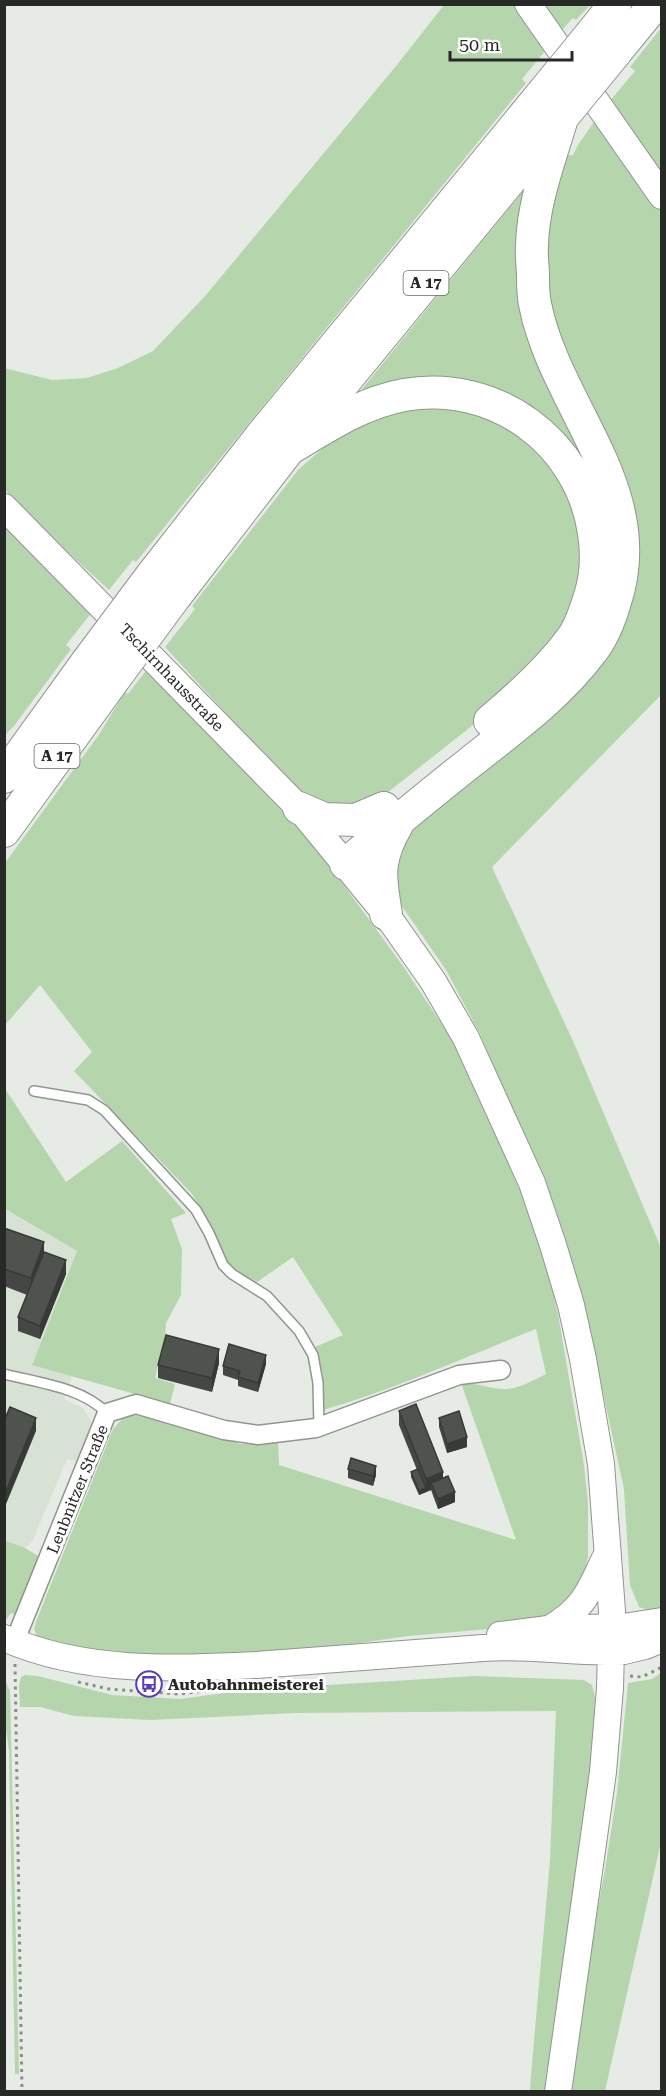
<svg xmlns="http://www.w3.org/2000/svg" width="666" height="2096" viewBox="0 0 666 2096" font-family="'Roboto Serif',serif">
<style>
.built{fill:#d7e1d4}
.green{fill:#b5d6ad}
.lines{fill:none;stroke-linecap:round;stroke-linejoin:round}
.lane-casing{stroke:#919590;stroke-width:12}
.street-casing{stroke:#919590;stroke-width:21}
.secondary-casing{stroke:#919590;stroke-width:28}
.highway-casing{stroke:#919590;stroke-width:34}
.path{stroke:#8a8d89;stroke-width:3;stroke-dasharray:3 4.5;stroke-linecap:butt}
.lane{stroke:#fff;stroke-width:9}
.street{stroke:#fff;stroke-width:18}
.secondary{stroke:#fff;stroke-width:26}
.highway{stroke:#fff;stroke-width:32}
.highway-bridge-casing{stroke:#919590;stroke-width:34;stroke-linecap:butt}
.highway-bridge{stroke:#fff;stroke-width:32}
.wall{fill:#444743}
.shaded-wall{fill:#373a37}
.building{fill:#4f534e;stroke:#373a37;stroke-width:1.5}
.labels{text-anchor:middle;stroke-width:6;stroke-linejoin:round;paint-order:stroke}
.shield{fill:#fff;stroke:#686967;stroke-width:1.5}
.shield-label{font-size:15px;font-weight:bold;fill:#272926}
.street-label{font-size:16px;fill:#272926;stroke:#fff}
.poi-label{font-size:16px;font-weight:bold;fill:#272926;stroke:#fff;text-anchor:start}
</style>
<rect width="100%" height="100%" fill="#e6ebe5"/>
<path class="built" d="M4,1209L77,1251L32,1364L72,1376L64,1399L83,1408L91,1421L90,1430L78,1462L67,1459L32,1542L25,1548L5,1540Z"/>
<path class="green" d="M444,5H521L550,45L522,79L526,83L136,562L133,560L109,590L36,523L5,490L4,368L52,380L87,378L118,368L153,351L206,295L396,66Z
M539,5H590L576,20L573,18L561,31Z
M661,28V182L609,102L635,71L630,67Z
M598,116L661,209V695L492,867L573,1041L661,1248V1610L650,1611L639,1607L630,1585L624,1489L586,1315L542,1183L480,1034L446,970L397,899L392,849L626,592L562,362L539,244L555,180L568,155H573L578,145Z
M533,179L524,241L582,439L605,574L529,412L362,389Z
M434,403L492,413L567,478L586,550L563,638L506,699L368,808L352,814L306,797L232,720L165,647L195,609L192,606L298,470L331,441L384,411Z
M5,526L92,612L66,645L71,649L14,726L5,735Z
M148,668L292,821L335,873L403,966L457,1047L523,1187L543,1249L558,1314L584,1465L588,1504V1557L581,1587L570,1604L538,1625L408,1636L318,1649L175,1658L101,1653L38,1639L34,1629L37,1619L113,1429L123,1418L136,1415L154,1418L240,1444L278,1442L279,1465L516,1540L461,1383C476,1382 490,1389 505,1389C519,1389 534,1380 546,1374L536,1329C465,1357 396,1389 323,1410V1374L315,1347L343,1335L293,1257L257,1282L229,1268L212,1227L192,1194L74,1071L92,1052L40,985L5,1025V863L98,736L125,692L128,694Z
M4,1087L66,1182L122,1141L186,1213L171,1219L182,1249L181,1295L166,1323L165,1337L155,1378L175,1384L170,1404L32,1365L77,1251L5,1209Z
M4,1540L25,1548L40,1557L17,1615L11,1613L5,1621Z
M661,1673V1842L605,2091L569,2092L587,1965L605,1870L617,1793L628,1683L652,1679Z
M25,1675L38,1676L112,1695L180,1699L247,1690L475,1676L584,1680L592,1685L596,1701L595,1740L566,1939L547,2091H530L531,2075L550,1860L556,1711L295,1713L150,1720L74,1716L40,1707H20L19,1686L21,1677Z
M4,1677L10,1691L19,2074H15L9,1751L4,1714Z"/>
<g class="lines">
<g class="lane-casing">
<path id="lane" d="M34,1091L88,1100L104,1110L196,1210L209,1233L223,1265L232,1274L267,1296L299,1331L313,1355L318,1383L319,1427
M4,1374C39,1383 81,1387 107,1413"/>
</g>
<g class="street-casing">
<path id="street" d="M14,1643L107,1413L136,1404L224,1430L258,1435L316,1428L459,1375L501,1370"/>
</g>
<g class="secondary-casing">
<path id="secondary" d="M528,4L662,196
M4,507L299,808L386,914L433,981L466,1038L532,1183L553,1245L571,1305L583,1359L601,1464L612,1611L610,1688L603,1772L558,2092
M549,1629C585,1609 590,1589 607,1554
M500,1635L548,1629L623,1627L662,1621
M4,1638C84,1673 172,1669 256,1665C332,1660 407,1653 483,1648C530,1644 577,1654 624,1651L645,1646L662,1639"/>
</g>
<g class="highway-casing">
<path id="highway" d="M592,33L615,4
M615,53L655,4
M289,449C326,427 361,403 404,395C495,379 581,442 594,533C597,554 597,575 590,596C586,609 580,627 573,637C550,669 520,696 490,721
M152,575L261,436L542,94
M177,594L289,449L553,128
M4,777L87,662
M299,808L324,819L356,820L384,808
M4,831L112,682
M346,864C388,829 430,794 472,761C515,727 559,695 592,651C603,637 610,619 615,602C652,490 555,407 535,304C533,295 533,286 533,277C533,266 531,256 532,245C533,202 550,159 562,118
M386,914C379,874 377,859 398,823"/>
</g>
<path class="path" d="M15,1664L22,2092
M630,1676L642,1677L662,1667
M78,1682L109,1689L179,1694L223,1689"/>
<use href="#lane" class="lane"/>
<use href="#street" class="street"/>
<use href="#secondary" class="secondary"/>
<use href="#highway" class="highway"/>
<g class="highway-bridge-casing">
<path id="highway-bridge" d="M542,94L592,33
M565,114L615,53
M87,662L152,575
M112,682L177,594"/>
</g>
<use href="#highway-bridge" class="highway-bridge"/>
</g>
<path class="wall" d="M4,1228L44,1252L66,1274L40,1339L18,1331V1317L27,1295L4,1286Z
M219,1363L212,1392L158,1378V1365Z
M266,1364L258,1392L238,1386V1380L223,1375V1366Z
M399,1411L443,1478L455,1502L438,1509L431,1490L419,1495L411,1477V1472L417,1470L399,1425Z
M439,1418L467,1447L447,1453L439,1427Z
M348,1469L376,1475L373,1486L348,1478Z"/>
<path class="shaded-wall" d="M44,1242V1260L31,1296V1278Z
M66,1260V1274L40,1339V1326Z
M219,1349V1363L212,1392V1378Z
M266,1355V1364L258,1392V1383Z
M36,1418V1431L4,1509V1496Z
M467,1437V1447L447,1453V1444Z
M376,1466V1475L373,1486V1476Z
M443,1472V1485L431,1483V1490L419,1495V1491L426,1488V1479Z
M455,1492V1502L438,1509V1499Z"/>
<path class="building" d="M4,1228L44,1242L31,1278L4,1269Z
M44,1252L66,1260L40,1326L18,1317Z
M166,1335L219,1349L212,1378L158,1365Z
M229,1344L266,1355L258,1383L238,1377L240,1371L223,1366Z
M416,1404L443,1472L426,1479L399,1411Z
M10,1407L36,1418L4,1496V1421Z
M459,1411L467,1437L447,1444L439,1418Z
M351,1458L376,1466L373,1476L348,1469Z
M418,1469L426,1488L419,1491L411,1472Z
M448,1476L455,1492L438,1499L431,1483Z"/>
<defs>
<g id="bus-ring" transform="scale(1.35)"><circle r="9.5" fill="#fff" stroke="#573eb6" stroke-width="1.5"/><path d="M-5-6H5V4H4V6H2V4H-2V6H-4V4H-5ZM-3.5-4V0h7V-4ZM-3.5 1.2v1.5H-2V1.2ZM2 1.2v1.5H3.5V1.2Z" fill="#573eb6"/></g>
</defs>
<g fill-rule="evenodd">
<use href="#bus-ring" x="149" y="1684"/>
</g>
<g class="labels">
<g class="shield">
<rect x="403.5" y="271" width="45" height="24" rx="4.5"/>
<rect x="34.5" y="744" width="45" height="24" rx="4.5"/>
</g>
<g class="shield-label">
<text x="426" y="288">A 17</text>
<text x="57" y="761">A 17</text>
</g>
<g class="street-label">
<text transform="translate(172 677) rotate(46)" y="6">Tschirnhausstraße</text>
<text transform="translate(77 1489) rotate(-68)" y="6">Leubnitzer Straße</text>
</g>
<g class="poi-label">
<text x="168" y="1690">Autobahnmeisterei</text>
</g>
</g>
<rect width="666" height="2096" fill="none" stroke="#272926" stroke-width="12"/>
<path d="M450 51v9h122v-9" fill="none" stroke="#272926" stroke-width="3"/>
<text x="459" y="51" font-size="18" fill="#272926" stroke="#ffffff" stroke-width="4.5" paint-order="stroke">50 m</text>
</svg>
